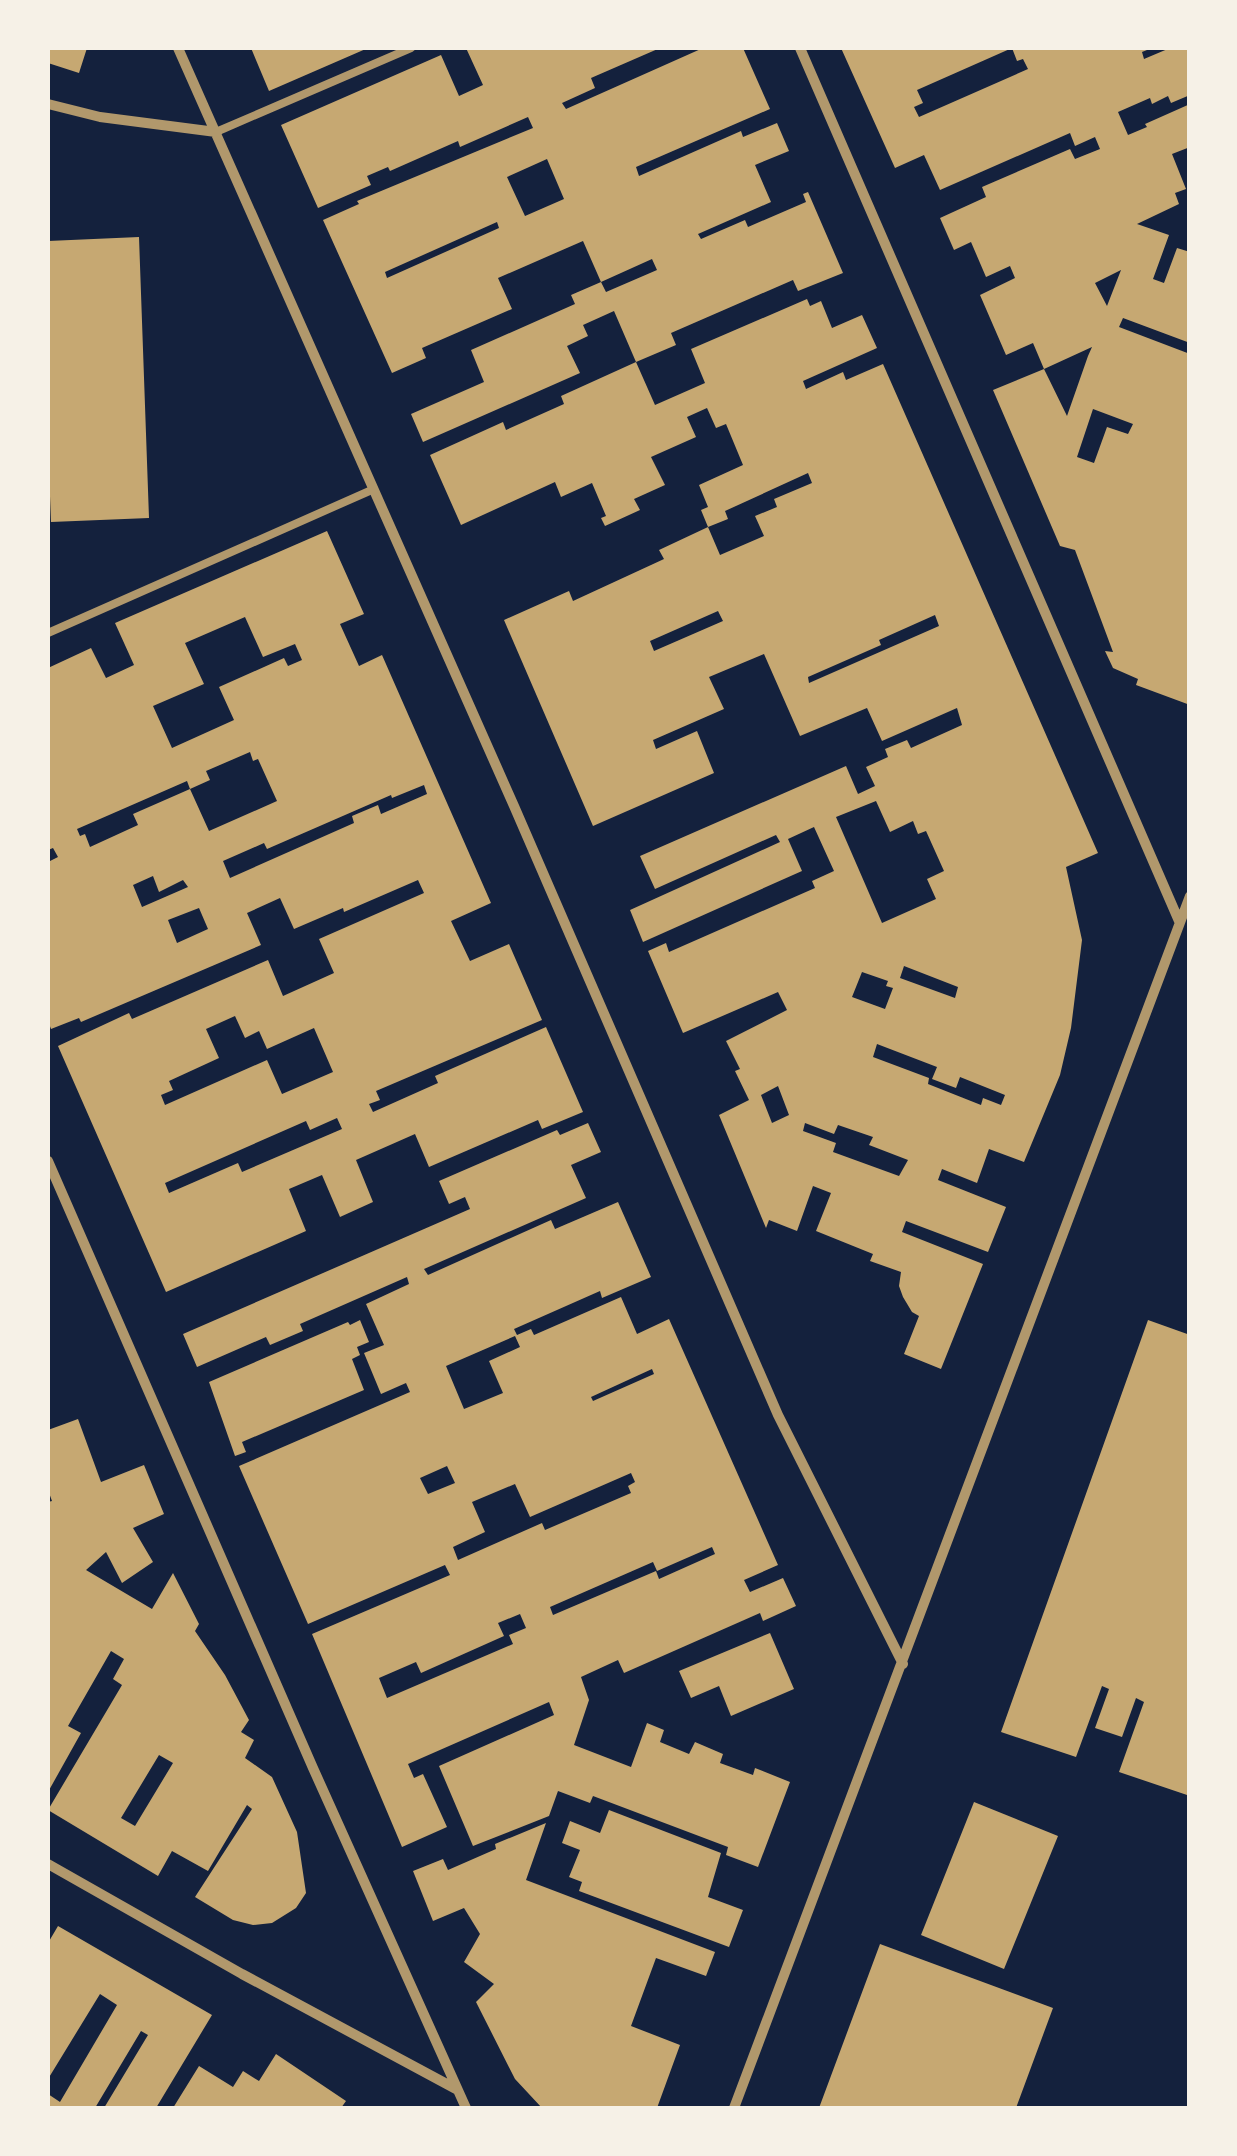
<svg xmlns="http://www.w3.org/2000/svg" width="1237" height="2156" viewBox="0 0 1237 2156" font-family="Karla,sans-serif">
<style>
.building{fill:#c6a872;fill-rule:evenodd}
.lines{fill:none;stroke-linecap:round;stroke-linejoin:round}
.service{stroke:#b1986c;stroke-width:8}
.minor{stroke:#b1986c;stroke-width:10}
</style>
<rect width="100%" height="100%" fill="#14213d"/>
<path class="building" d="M48,48H87L79,73L48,63Z
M251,48H368L269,91Z
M466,48H660L591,78L595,88L562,103L566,109L703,48H743L770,109L636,167L639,176L741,131L743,137L777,123L789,151L755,165L771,202L698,234L701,239L745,220L748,227L806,202L803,194L808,192L843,273L798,291L793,280L671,333L676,345L636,362L614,311L583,325L588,336L567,346L580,373L423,442L411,414L484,382L471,350L575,304L571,295L601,282L606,292L657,270L652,259L601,282L583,241L498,278L512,309L422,348L426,358L392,373L323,220L359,204L357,201L533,128L528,117L460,147L458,141L390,171L388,167L367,176L371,185L318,208L281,125L441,55L459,96L483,85ZM547,159L564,199L525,216L507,177ZM497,222L499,228L387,278L385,272Z
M841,48H1152L1142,52L1144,59L1170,48H1190V95L1171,103L1168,96L1152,104L1150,98L1118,112L1128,135L1147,127L1145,124L1190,104V147L1172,154L1186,189L1175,193L1179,204L1137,224L1169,235L1153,279L1164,283L1177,248L1190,252V343L1123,318L1119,327L1190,354V705L1136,685L1138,679L1113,668L1105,651L1113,652L1075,550L1060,546L993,390L1044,369L1033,343L1006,355L980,295L1015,278L1010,266L986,277L971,242L954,250L940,218L986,197L982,187L1070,149L1075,159L1100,149L1095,137L1075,146L1070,133L940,190L924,155L895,168ZM1012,48L1017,61L1023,59L1028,69L919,117L914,107L923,103L917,90ZM1121,270L1107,306L1095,283ZM1092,347L1088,356L1067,416L1044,369ZM1093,409L1133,424L1128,434L1107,427L1094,463L1077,457Z
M139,237L149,518L51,522L48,445V241Z
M807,299L810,306L821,301L832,328L862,315L877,348L803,381L806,389L843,372L846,380L883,364L1098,853L1066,867L1082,940L1071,1028L1060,1075L1024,1162L989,1149L977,1183L942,1169L938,1180L1006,1207L988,1252L906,1221L902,1232L983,1264L941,1369L904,1354L919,1316L912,1312L903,1297L899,1286L901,1272L870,1261L873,1254L816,1231L831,1193L813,1186L797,1231L769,1220L766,1228L719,1115L749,1100L735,1071L740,1069L726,1041L787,1010L778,992L683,1033L648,951L666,943L669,952L815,888L812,881L834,871L814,827L788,839L802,871L643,942L630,910L780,842L776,835L655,889L640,856L846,766L858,794L875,786L866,767L888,757L885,749L907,740L911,748L962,725L957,708L882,741L867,708L800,736L764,654L709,677L724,709L653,740L656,749L697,731L714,773L593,826L504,620L569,591L573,601L664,559L659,550L708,527L720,555L764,536L755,516L777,507L774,499L812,483L808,473L725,511L728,519L708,527L701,510L708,507L699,485L743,465L726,424L716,428L707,408L687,417L696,437L651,457L665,485L634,499L640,510L605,526L601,518L606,516L592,483L561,497L555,482L461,525L430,455L503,422L506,430L564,404L561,396L636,362L655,405L705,383L691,349ZM718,611L723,621L654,651L650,641ZM935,615L939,626L809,683L808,677L881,645L879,640ZM876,801L890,832L913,821L918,834L926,831L944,871L927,879L936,899L882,923L836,817ZM904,966L958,987L955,998L900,978ZM862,972L888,981L886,986L893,988L885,1009L852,997ZM877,1044L937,1067L932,1079L956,1088L960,1077L1005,1095L1001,1105L983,1098L981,1105L928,1084L929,1078L873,1057ZM778,1086L789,1115L772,1123L761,1095ZM805,1123L834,1134L838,1125L873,1137L869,1145L908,1160L899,1176L833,1152L836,1143L803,1131Z
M327,531L364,614L340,624L359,666L382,655L491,903L451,921L470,961L509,944L542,1020L376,1091L380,1100L369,1104L373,1112L438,1083L435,1076L546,1027L583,1112L542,1129L538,1120L429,1167L415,1134L356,1160L373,1202L340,1217L322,1175L289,1189L306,1231L166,1292L58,1046L129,1013L132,1019L268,960L283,996L334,973L319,939L424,893L418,880L344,912L343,908L294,929L280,898L247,913L261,945L81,1022L79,1018L51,1029L48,1021V862L58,857L53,848L48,850V668L91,648L106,678L134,665L115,623ZM245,617L263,657L295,644L302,660L288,666L284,658L219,687L234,720L172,748L153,706L204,684L185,643ZM250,752L253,761L258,759L277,801L209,831L190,789L133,814L138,825L90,847L85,834L80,836L77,829L187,781L190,789L210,780L206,771ZM424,785L427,794L381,814L378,805L352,816L354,823L230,878L223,861L264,843L267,849L391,795L392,798ZM153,876L159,892L183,880L188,887L142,907L133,885ZM199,908L208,929L177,943L168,920ZM235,1016L245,1038L259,1031L267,1049L314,1028L333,1072L282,1094L267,1060L165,1105L161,1095L173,1090L169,1081L219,1058L206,1029ZM337,1118L342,1129L242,1172L238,1163L169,1193L165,1183L306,1121L310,1130Z
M588,1123L601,1152L571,1165L586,1198L424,1269L428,1275L551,1220L555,1229L618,1202L651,1277L602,1298L600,1291L514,1329L517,1335L531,1329L534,1335L621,1297L637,1334L669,1319L778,1565L744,1580L750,1592L783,1578L796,1606L763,1621L760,1613L624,1673L618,1660L581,1677L589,1700L574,1745L631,1767L647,1723L664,1730L660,1742L689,1754L695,1742L723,1754L720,1763L753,1775L755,1768L790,1782L758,1867L726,1855L728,1847L593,1796L590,1803L558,1791L549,1816L473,1846L439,1766L554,1715L549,1702L408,1764L414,1778L423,1774L447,1827L402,1847L312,1634L450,1575L445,1565L308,1624L239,1466L410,1392L406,1383L381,1394L364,1353L384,1345L366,1304L409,1284L407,1277L300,1324L303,1331L270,1345L266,1337L197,1367L183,1334L470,1209L465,1197L449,1204L439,1181L557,1130L560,1135ZM515,1336L520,1347L489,1361L503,1393L464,1409L446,1366ZM652,1369L654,1374L593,1401L591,1397ZM447,1466L455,1483L428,1494L420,1478ZM631,1473L635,1482L628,1486L631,1493L545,1530L542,1523L458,1560L453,1547L485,1532L472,1502L515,1484L530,1517ZM712,1547L715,1554L659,1579L656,1571L553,1615L550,1607L653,1562L657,1571ZM520,1614L526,1628L509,1635L513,1644L387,1698L379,1678L416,1662L421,1673L504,1636L498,1623Z
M360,1320L369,1342L357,1347L360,1355L352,1359L364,1390L242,1442L246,1452L235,1456L209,1382L348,1322L350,1325Z
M1148,1320L1190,1335V1796L1119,1772L1144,1702L1136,1698L1122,1737L1095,1728L1109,1689L1102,1686L1076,1757L1001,1732Z
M78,1419L101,1482L144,1465L164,1514L133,1528L153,1562L122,1583L106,1552L86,1570L152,1609L173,1573L199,1624L195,1631L225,1675L249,1720L241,1732L254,1740L245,1758L272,1777L297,1832L306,1893L296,1908L272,1923L253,1925L233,1920L195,1897L252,1809L247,1805L208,1871L172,1851L158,1876L48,1810L122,1685L113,1679L124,1659L111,1651L68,1726L81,1733L48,1792V1502L52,1501L48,1490V1430ZM159,1755L173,1763L135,1826L121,1818Z
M770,1633L794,1689L731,1716L719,1686L691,1698L679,1671Z
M974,1802L1058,1836L1004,1969L921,1935Z
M609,1810L721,1853L708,1897L743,1910L729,1947L579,1891L582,1882L569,1877L580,1850L562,1843L570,1821L600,1833Z
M546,1823L526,1880L715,1952L706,1976L656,1958L631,2026L680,2045L657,2108H542L515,2079L476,2002L494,1984L464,1962L480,1934L464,1908L433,1921L413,1871L443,1859L448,1870L496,1849L495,1844Z
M58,1926L212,2015L156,2108H104L148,2035L141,2031L95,2108H48V2094L60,2102L117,2005L100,1994L48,2079V1943Z
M880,1944L1053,2008L1016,2108H819Z
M276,2054L346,2101L341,2108H173L199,2066L233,2087L243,2071L259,2081Z"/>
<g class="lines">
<path class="service" d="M216,132L411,48
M48,633L374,489"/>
<path class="minor" d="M178,48L514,806L778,1415L903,1664
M800,48L1179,921
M48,104L100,117L216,132
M48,1161L313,1768L466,2108
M48,1864L242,1974L456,2089
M734,2108L1190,896"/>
</g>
<rect width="1237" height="2156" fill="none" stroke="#f6f1e7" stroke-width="100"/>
</svg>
